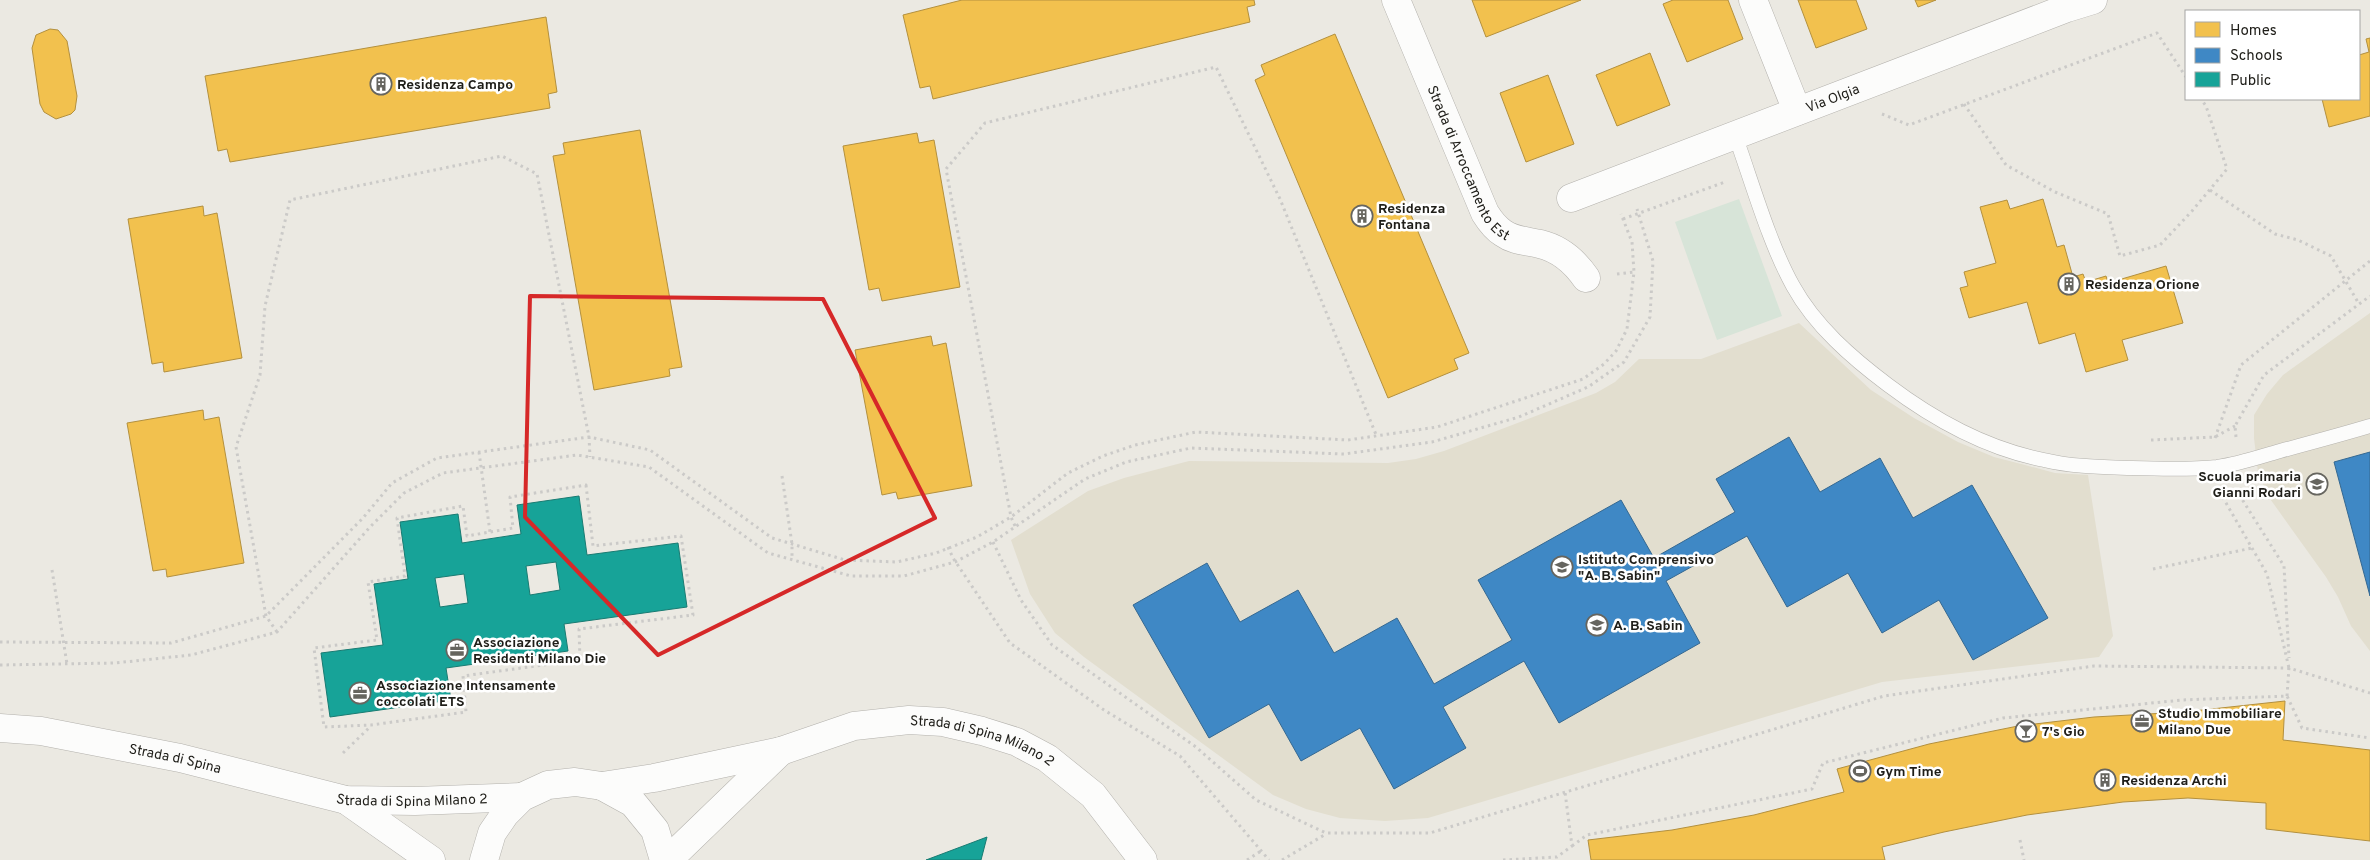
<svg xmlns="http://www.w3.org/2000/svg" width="2370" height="860" viewBox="0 0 2370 860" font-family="Overpass,sans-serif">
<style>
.built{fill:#e2decf}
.green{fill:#d7e4d8}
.homes{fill:#f2c14e;stroke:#b3903e}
.schools{fill:#3f88c5;stroke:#356891}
.public{fill:#17a398;stroke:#197b72;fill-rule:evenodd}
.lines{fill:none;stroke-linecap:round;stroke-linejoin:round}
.service-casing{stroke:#b3b1ac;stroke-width:15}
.minor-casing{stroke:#b3b1ac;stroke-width:29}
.path{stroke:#cbcac8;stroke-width:3;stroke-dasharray:2.5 4;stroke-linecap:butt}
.service{stroke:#fcfcfb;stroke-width:14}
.minor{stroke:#fcfcfb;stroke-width:28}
.marked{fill:none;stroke:#d62828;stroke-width:4;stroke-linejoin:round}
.labels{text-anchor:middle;stroke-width:5;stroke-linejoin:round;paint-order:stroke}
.poi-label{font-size:14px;font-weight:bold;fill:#1f1e19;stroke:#fff;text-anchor:start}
.street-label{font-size:14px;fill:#1f1e19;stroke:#fff}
</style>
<rect width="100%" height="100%" fill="#ebe9e2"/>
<path class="built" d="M2370,313V651L2351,626L2338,597L2326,577L2268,496L2258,472L2254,438V415L2267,394L2283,375Z
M1799,323L1871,390L1914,418L1958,442L1994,457L2025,465L2055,473L2088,475L2113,636L2099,657L1882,682L1428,818L1385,821L1340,818L1306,809L1273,795L1084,657L1055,633L1030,594L1011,540L1088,491L1124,478L1189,461L1388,463L1416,459L1444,451L1596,393L1615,382L1639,359H1701Z"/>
<path class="green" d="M1739,199L1782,316L1717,340L1675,222Z"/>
<path class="homes" d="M962,0H1254L1255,5L1247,7L1250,22L933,99L930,86L920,88L903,15Z
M1472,0H1581L1486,37Z
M1673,0H1728L1743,39L1687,62L1663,4Z
M1798,0H1856L1867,29L1816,48Z
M1915,0H1936L1918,7Z
M546,17L557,92L548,94L550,108L230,162L227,149L218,151L205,76Z
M50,29L58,30L67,41L77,96L75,110L71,114L56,119L44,112L40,104L32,48L36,35Z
M1335,34L1469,353L1454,359L1458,369L1388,398L1255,80L1265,75L1261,65Z
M2370,38V116L2329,127L2322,99H2359V55L2369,52L2366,39Z
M1650,53L1670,105L1617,126L1596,75Z
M1548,75L1574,144L1526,162L1500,93Z
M640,130L682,367L669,369L670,376L594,390L553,156L565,154L563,143Z
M917,133L919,143L934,140L960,287L882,301L879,288L869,290L843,146Z
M2043,199L2057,247L2064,245L2073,277L2083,274L2086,282L2106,276L2108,283L2166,266L2183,323L2122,340L2128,360L2086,372L2075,333L2039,344L2027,302L1969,318L1960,288L1968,286L1964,272L1996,263L1980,207L2007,200L2010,209Z
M203,206L204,216L217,213L242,358L164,372L163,362L152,364L128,219Z
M931,336L933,346L946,343L972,486L898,499L896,492L882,495L855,350Z
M203,410L204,420L219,417L244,563L167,577L166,569L153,571L127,423Z
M2285,701L2283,740L2370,750V841L2266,829V803L2188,798L2123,802L2027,815L1944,832L1882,847L1885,860H1591L1588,840L1672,830L1754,815L1844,792L1837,769L1929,744L2018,726L2094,717L2184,712Z"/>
<path class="schools" d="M1789,437L1820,492L1880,458L1913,518L1972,485L2048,618L1973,660L1939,600L1882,633L1848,573L1787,607L1747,536L1666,581L1700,643L1559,723L1524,661L1443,707L1466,748L1394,789L1360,728L1301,761L1269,704L1209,738L1133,605L1207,563L1240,622L1298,590L1334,653L1397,618L1434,684L1512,640L1478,580L1621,500L1654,558L1735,512L1716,479Z
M2370,452V596L2334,462Z"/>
<path class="public" d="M579,496L587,555L678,543L687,607L564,624L568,651L446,668L451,700L330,717L321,653L383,645L374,584L408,579L400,522L458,514L462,543L521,534L517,505ZM556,562L560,590L530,595L526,566ZM464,574L468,603L440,607L435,578Z
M987,837L981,860H926Z"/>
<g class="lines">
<g class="service-casing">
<path id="service" d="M1735,135C1752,182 1769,243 1793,286C1815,326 1852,358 1888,385C1933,419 1988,449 2044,460C2073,467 2102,467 2132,468C2160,469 2189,470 2217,467C2239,464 2259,457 2280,451C2310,443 2340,435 2370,426"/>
</g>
<g class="minor-casing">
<g id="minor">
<path id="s1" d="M1396,0L1485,213C1490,221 1495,228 1503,233C1514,241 1527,241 1540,244C1561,249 1575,262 1586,278"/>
<path d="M1753,0L1797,111"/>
<path id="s2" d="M1571,198L2067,8L2093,0"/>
<path id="s3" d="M0,728L41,731L180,758L346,800L415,801L522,797"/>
<path d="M602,786L633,803L655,830L664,860"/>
<path d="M346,800L431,860"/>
<path id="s4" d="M484,860L492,833L505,814L522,797L548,785L575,782L602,786L654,778L781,751L854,726L909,720L943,722L982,731L1017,742L1047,758L1093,795L1143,860"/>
<path d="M668,860L781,751"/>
</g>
</g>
<path class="path" d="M1964,104L2006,165L2055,192L2108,214L2120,256L2160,245L2192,211L2227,169L2206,106L2201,99
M1882,114L1909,125L2157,33L2186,77
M2210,190L2275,234L2298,240L2331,256L2359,304
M1623,219L1725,182
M1617,274L1634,272
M2236,437L2235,426L2264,375L2370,296
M2215,438L2241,365L2370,261
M2151,440L2215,437L2235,426
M479,452L490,532
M782,476L792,544V559
M586,485L593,546L681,536L693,615L579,629L580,660L463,676L466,712L371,725L324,727L314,648L377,640L368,582L405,576L397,518L463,506L467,536L513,528L510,497Z
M2239,488L2240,496L2284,566L2289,658
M2221,491L2222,496L2267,574L2289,668
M1015,526L1011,517L946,169L985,123L1216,67L1280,199L1377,437
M993,542L1021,600L1052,645L1196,747L1256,800L1326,833H1430L1884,696L2094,666L2289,668L2370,693
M948,547L953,558L1010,643L1104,710L1180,756L1269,860
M2153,569L2252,548
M52,570L67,664
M277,632L266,616L236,447L260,375L265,306L290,200L502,156L537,174L589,437L590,457
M0,642L171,643L266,616L363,518L392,483L437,458L589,437L650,450L772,538L845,560L897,562L936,553L977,537L1011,517L1068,473L1103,456L1135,445L1196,432L1348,440L1437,427L1583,379L1604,364L1616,351L1627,329L1634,272L1632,242L1621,214
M0,665L115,663L191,655L277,632L370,527L404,493L443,473L577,455L649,467L768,553L851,576H904L955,562L993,542L1085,479L1126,462L1191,448L1344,454L1432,442L1519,417L1588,387L1624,362L1650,317L1653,261L1637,209
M2287,696L2289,667
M343,753L371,726
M2020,840L2024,860
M1572,846L1587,835L1812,789L1823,763L2003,718L2182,700L2287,696L2302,728L2370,738
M1247,860L1261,851
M1282,860L1326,834
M1503,860L1557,857L1572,846L1565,792"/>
<use href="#service" class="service"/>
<use href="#minor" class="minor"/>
</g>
<path class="marked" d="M530,296L823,299L935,518L658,655L525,517Z"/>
<defs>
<g id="building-ring" transform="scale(1.125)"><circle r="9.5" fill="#fff" stroke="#66655f" stroke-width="1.5"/><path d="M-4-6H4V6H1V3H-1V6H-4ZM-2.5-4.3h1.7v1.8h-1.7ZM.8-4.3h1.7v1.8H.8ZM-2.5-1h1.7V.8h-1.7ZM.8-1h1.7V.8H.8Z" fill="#66655f"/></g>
<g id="school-ring" transform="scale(1.125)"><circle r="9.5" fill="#fff" stroke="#66655f" stroke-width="1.5"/><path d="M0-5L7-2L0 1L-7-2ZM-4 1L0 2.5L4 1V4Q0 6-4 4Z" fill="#66655f"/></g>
<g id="office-ring" transform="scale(1.125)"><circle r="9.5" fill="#fff" stroke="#66655f" stroke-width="1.5"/><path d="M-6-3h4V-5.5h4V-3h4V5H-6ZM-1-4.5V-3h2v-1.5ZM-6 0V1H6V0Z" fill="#66655f"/></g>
<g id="bar-ring" transform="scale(1.125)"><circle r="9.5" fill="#fff" stroke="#66655f" stroke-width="1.5"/><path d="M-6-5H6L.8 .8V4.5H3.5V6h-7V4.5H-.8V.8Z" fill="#66655f"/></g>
<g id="stadium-ring" transform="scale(1.125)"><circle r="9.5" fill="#fff" stroke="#66655f" stroke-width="1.5"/><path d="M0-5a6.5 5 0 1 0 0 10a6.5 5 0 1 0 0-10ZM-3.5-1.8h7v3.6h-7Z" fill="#66655f"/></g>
</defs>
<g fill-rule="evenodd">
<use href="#building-ring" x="381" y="84"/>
<use href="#building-ring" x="1362" y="216"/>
<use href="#building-ring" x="2069" y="284"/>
<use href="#school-ring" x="2317" y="484"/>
<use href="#school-ring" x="1562" y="567"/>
<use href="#school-ring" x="1597" y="625"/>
<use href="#office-ring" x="457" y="650"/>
<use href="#office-ring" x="360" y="693"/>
<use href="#office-ring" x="2142" y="721"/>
<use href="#bar-ring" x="2026" y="731"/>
<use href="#stadium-ring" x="1860" y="771"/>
<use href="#building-ring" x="2105" y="780"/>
</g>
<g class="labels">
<g class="poi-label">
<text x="397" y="89">Residenza Campo</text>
<text x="1378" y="213">Residenza<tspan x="1378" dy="16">Fontana</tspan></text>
<text x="2085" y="289">Residenza Orione</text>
<text x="2301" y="481" text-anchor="end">Scuola primaria<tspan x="2301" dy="16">Gianni Rodari</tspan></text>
<text x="1578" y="564">Istituto Comprensivo<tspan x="1578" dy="16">"A. B. Sabin"</tspan></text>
<text x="1613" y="630">A. B. Sabin</text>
<text x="473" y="647">Associazione<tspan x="473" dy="16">Residenti Milano Die</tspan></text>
<text x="376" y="690">Associazione Intensamente<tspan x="376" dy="16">coccolati ETS</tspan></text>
<text x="2158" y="718">Studio Immobiliare<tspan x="2158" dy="16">Milano Due</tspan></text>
<text x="2042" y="736">7's Gio</text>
<text x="1876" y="776">Gym Time</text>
<text x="2121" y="785">Residenza Archi</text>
</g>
<g class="street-label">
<text dy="5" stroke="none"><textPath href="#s2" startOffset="280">Via Olgia</textPath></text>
<text dy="5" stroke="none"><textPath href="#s1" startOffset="179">Strada di Arroccamento Est</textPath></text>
<text dy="5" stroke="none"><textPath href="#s4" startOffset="550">Strada di Spina Milano 2</textPath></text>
<text dy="5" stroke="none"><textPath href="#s3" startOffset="178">Strada di Spina</textPath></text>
<text dy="5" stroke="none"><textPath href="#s3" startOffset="420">Strada di Spina Milano 2</textPath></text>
</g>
</g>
<rect x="2185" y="10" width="175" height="90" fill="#ffffff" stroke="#a5a5a3"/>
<rect x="2195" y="22" width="25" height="15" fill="#f2c14e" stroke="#a5a5a3"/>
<text x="2230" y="35" font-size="15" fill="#1f1e19">Homes</text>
<rect x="2195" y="48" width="25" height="15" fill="#3f88c5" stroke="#a5a5a3"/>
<text x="2230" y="60" font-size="15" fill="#1f1e19">Schools</text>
<rect x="2195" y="72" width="25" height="15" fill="#17a398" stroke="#a5a5a3"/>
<text x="2230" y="85" font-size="15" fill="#1f1e19">Public</text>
</svg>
